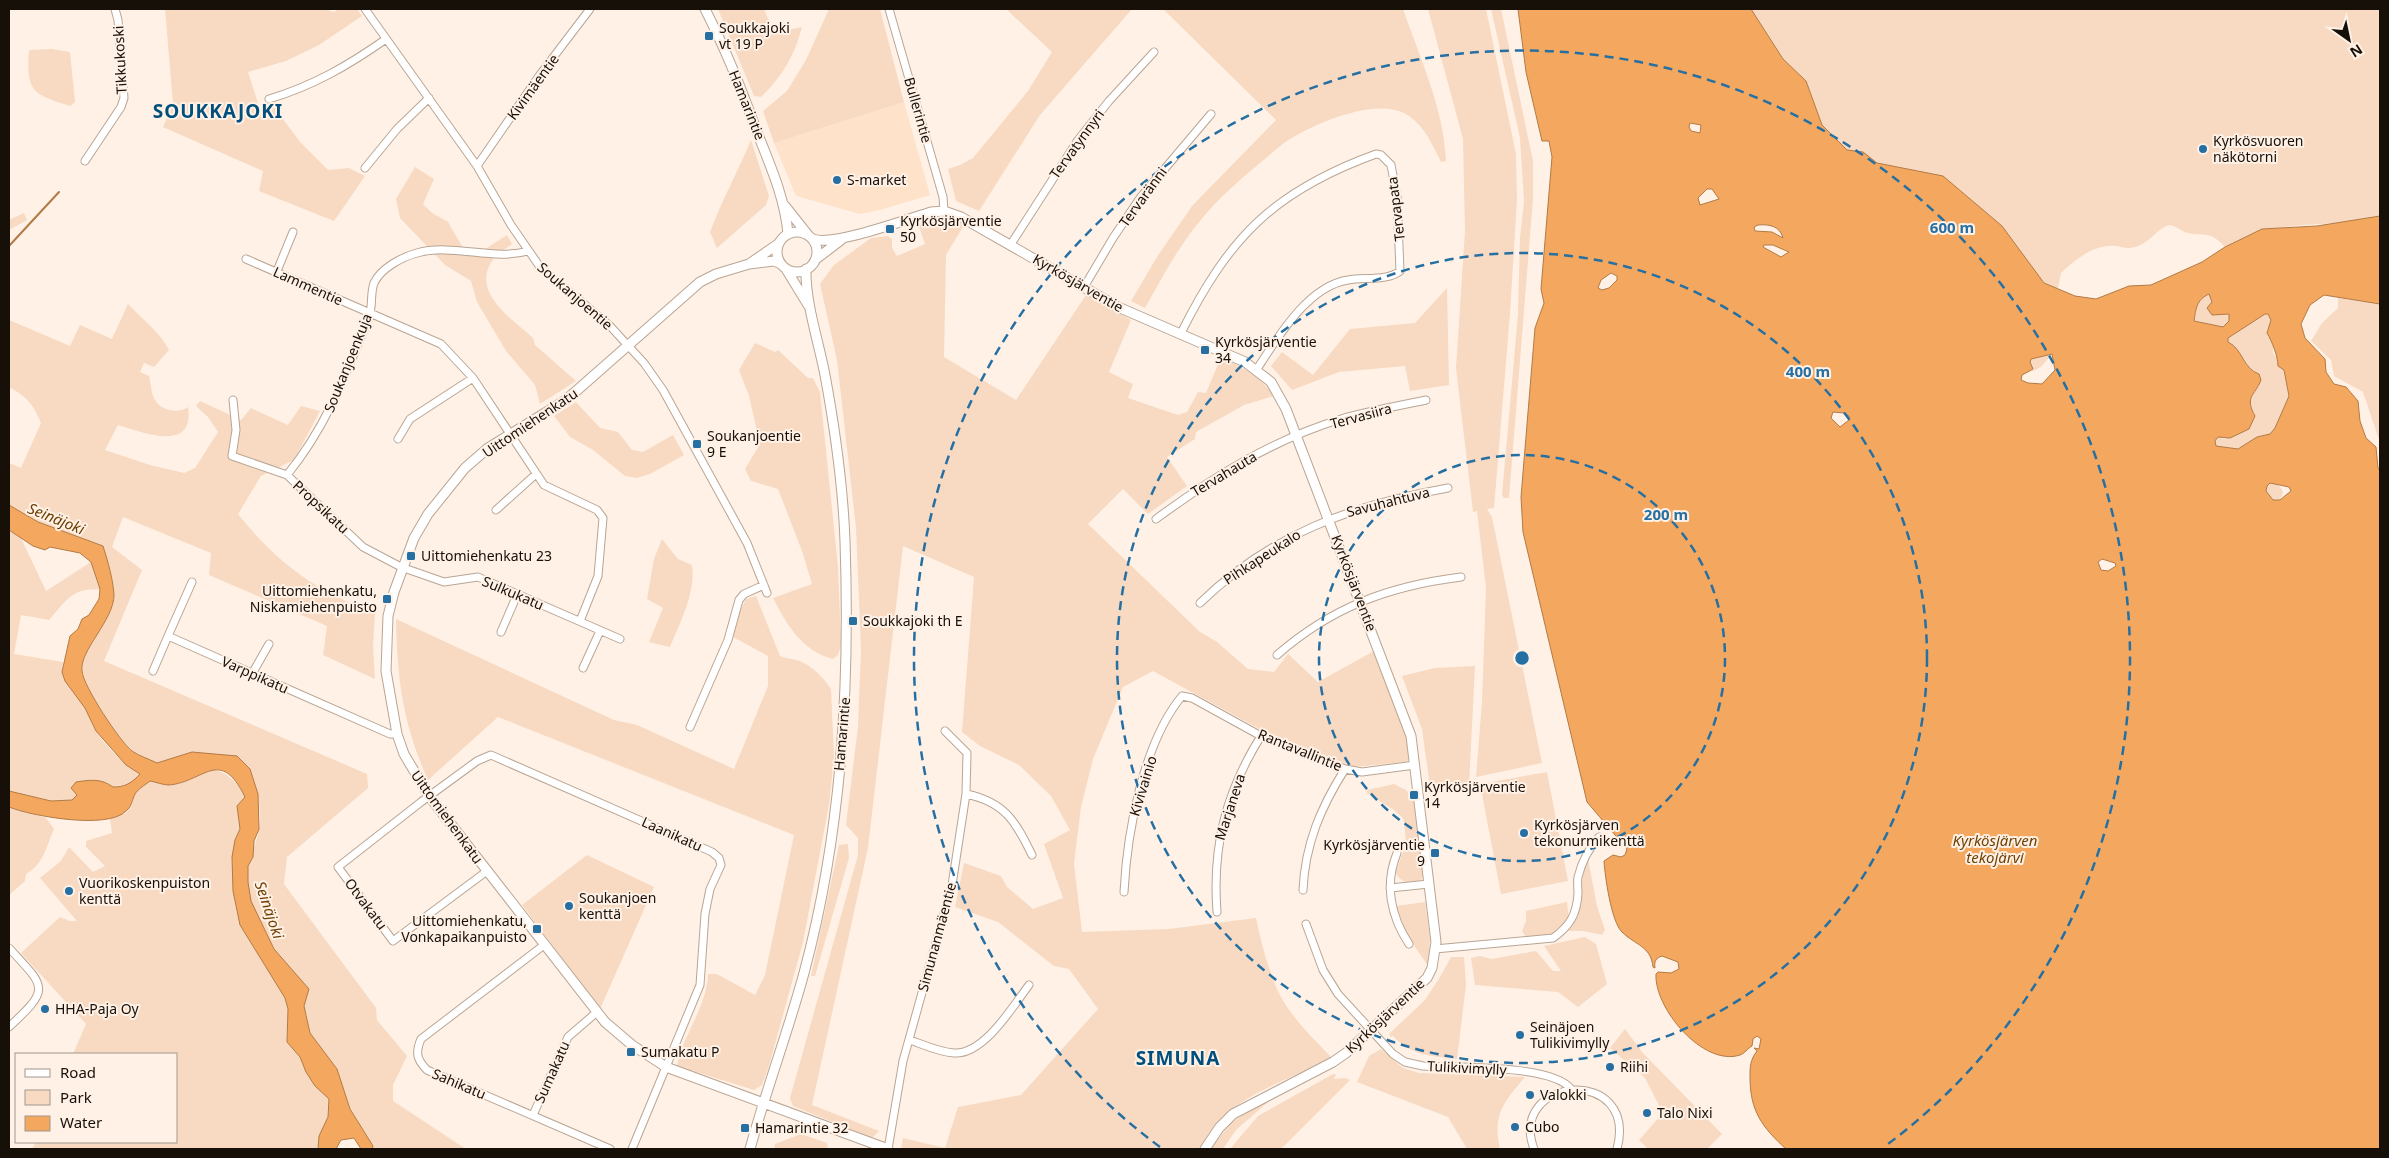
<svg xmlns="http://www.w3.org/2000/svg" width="2389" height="1158" viewBox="0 0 2389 1158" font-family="'Noto Sans',sans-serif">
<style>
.built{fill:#fee2c9}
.green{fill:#f7dac1}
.water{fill:#f4a85f;stroke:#b27a45;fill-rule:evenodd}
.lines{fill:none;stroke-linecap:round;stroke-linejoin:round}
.stream{stroke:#b27a45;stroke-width:2}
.street-casing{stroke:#baa593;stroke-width:9}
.secondary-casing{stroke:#baa593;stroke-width:11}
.street{stroke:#fff;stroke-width:7}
.secondary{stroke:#fff;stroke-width:9}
.ring{fill:none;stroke:#256fa2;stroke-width:2.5;stroke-dasharray:9 6}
.poi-dot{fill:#256fa2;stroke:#fff1e6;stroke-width:2}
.labels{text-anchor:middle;stroke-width:4;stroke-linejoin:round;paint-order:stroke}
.poi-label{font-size:14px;fill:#171009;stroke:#fff1e6;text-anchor:start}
.street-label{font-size:14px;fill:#171009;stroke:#fff1e6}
.water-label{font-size:15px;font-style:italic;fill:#6f3f02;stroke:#fff1e6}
.district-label{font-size:19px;font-weight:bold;letter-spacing:1px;fill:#004f7c;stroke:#fff1e6}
.centre{fill:#256fa2;stroke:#fff1e6;stroke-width:2.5}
.ring-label{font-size:15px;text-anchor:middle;font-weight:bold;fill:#256fa2;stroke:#fff1e6;stroke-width:4;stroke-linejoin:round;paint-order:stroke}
</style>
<rect width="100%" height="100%" fill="#fff1e6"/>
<path class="built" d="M904,102L930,195L880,210L860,214L796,196L774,143Z"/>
<path class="green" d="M165,9H324L334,12L339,9H357L362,16L319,45L286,61L248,72L260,109L274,107L300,142L328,170L349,168L365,176L334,221L259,191L263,171L163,127L173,104Z
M718,9H764L774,33L802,27C795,55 782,77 761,97L754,96Z
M829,9H880L904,102L774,143L763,111L787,91L806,60Z
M1006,9H1132L1040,115L979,211L956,201L948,169L960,165L973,158L1028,91L1052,52Z
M1163,9H1403C1420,58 1444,109 1446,161L1441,162C1432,144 1425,127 1409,116C1380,95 1316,123 1290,139C1281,144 1274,152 1266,158C1243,177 1219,197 1200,221C1178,247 1162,278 1145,308L1131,301L1157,257L1192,206L1276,120Z
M1428,9H1486L1516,154L1517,200L1510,313L1494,508L1487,509L1492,517L1542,763L1476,777L1482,702L1486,588L1477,511L1473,512L1456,368L1465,231L1463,139Z
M1491,9H1501L1533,161V199L1509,498H1504L1502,495L1518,314L1520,238L1524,201L1520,138Z
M1751,9H2380V216C2348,225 2316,223 2284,227C2263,230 2243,237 2225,247C2209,230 2207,237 2188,233C2182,232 2177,226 2169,225C2157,229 2151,241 2138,246C2128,250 2124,247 2115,246C2094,244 2075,260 2061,273L2058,289L2044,283L2002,226L1943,176L1876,163L1863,152L1847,150L1822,125L1806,81L1783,59Z
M52,49L70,52L75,102L70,106C32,94 26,92 29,50Z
M751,140L769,196L766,205L717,248L710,232C722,200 738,171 751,140Z
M415,167L434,179L423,204L432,213L448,222L463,248L479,253L507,235L512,244C507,248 498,253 494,258C469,292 511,318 533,338L535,345L576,381L540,404L535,385L506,351L477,302L471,281L445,265L400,218L396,199Z
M24,213L27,220L9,230V220Z
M936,217L947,218L964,225L946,255L944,357L1016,400L1086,295L1131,320L1109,372L1133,384L1128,398L1178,415L1187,412L1198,392L1206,393L1221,357C1242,367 1260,376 1274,396L1244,405L1196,432L1195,439L1167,457L1187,486L1148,514L1123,489L1088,524L1200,632L1217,642L1248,669L1274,672L1288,654L1318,682L1374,651L1405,729L1410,758L1406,762L1354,767L1267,733L1153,671L1123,687L1093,759L1081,807L1074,864L1082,932L1169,929L1256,918C1261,942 1267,966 1277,989C1289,1016 1313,1038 1333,1059C1295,1076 1241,1094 1214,1126C1208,1133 1204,1142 1199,1149H901L903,1138L945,1148L958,1107L1021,1095L1098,1009L1069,969L1054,966L998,922L955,907L964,863L1001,876L1007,887L1033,909L1063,898L1044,844L1070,830L1051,796L1019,765L980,746L962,732L974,577L903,546L868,848L812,1105L879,1131L872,1138L793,1106L790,1098L858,855V838L846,825L858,726L861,650L856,528L837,360L820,284L834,265L871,238L888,236L892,239V248L897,256L925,244L918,224Z
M1447,288L1449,385L1410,391L1405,366L1339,372L1292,390L1271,366L1282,352L1313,375L1350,329L1415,323Z
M2209,294L2212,302L2229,314V321L2223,327C2212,326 2205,321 2194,322C2196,309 2195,300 2209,294Z
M2338,298L2380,304V443L2363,392L2334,376L2331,360L2311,341L2322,323L2338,308Z
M128,304C142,319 160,332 169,350L154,367L144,363L140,372L149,376C151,383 151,394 155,400C161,411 179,414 188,407C195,454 142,432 118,425L105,450L150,465L184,473L195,468L218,432L208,417L196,406L200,401L241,420L251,408L288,425L301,406L320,411L294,460L261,476L238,514C261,543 287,568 319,587C336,598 357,605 375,613L373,647L375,679L323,655L327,626L209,575L211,553L123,517L112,547L142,570L104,661L367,774L368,788L287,857L284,884L376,1008L377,1020L407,1056L393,1085V1101L466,1149H372L373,1146L350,1109L337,1069L310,1033L304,1006L309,989C298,975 284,963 274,948C260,928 241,891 248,866C251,854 257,842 259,830C263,810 256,787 250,769L192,752L157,763C149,759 139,756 132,751C120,742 83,687 82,671C79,651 114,620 114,595C113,578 107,561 103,546L38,522L9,505V463L21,468L41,423C34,405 26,396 9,387V320L70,346L80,325L112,339Z
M2265,314H2268L2271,320L2267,333L2273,342V353L2284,370L2289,396L2275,428L2270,434L2257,437L2238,449L2216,446L2215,442L2218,437L2224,439L2255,416L2250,407V396L2259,386C2252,373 2241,348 2228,342V338Z
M755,343L775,352L778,350L808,378H813L820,392L838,567L841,645L838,655L833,659C802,651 787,625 773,598L812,584L802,551L778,489L751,481L745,469L760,444L749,396L739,370Z
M2052,354L2041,367L2031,372L2033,369L2029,362L2031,359Z
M576,402L600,428L618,432L632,450L643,452L673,435L684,455L650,474L636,478L625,476L593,450L570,437L554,416Z
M2270,483C2277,483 2280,485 2283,492L2280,500H2273L2266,491V486Z
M9,530L21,538L46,591L91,562L100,590C73,587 66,601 49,620L21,615L14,654L63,662C60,681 74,691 84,706C89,713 91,723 96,731C106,747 124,764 140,774L131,783L113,787L107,782L77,795L72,800L51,801L9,791Z
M662,539L678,559L692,565C696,592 680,623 670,647L649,642L663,608L647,599L654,559Z
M756,596L780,656C787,659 796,659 802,662C813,667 825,679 831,689L834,756L829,805L803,942L769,1066L762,1085L754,1090L677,1066C683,1034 707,1007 708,974H717L755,995L765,975L794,835L498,717L428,780C403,724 397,680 396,619L614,720L637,725L734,769L768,686V656L733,637L740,611L746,599Z
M1475,666L1469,786L1430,787L1422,729L1402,676L1435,668Z
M209,769C227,771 237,782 245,797L237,806L240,829L235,840L233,891L240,925L285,998L288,1009L287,1042L300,1057L306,1072L315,1086L329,1099L328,1117L319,1136L318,1149H32L36,1142H176V1054H73L86,1024L21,953L60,917L70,921H77L40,878L61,861L69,847L93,872L105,866L86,847V841L112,833L110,819L126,813L132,804L135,793L150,781C174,785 188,781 209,769Z
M1547,772L1568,881L1501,894L1480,784Z
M1394,784L1406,790L1414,798L1423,877L1420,882C1407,884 1402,883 1395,872L1406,845L1404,819L1394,810L1367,793V790Z
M9,807L46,818L54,829C46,847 44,864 26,874L25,881L9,895Z
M848,844L849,858L815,976H811L839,845Z
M587,855L654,887L600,1009L522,905Z
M1588,859L1597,906L1605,930L1602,935L1584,931H1568C1572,923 1577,918 1579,910C1583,891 1580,879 1588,859Z
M1425,902L1430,940L1428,966L1403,929L1396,906Z
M1567,902L1569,920C1553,936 1549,937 1526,937L1522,931L1526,921V911Z
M1585,937L1596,944L1607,984L1578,1007L1558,992L1475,985L1471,958L1480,956L1492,959L1536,951L1553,971H1561L1544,946Z
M1451,957H1464L1466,985L1457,1059C1432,1056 1411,1056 1393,1036L1391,1037L1389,1034L1425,1000L1440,977Z
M1625,1029L1642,1052L1722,1134L1707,1149H1648L1639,1140L1663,1113L1645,1078L1610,1048Z
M1381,1049L1403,1068L1419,1073L1525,1077C1504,1102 1492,1115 1500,1149H1467L1448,1117L1357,1082L1369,1056Z
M1333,1074H1336L1334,1079L1346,1078L1350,1080L1281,1149H1230L1258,1116Z
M1266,1100L1268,1102L1236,1130L1223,1149H1210L1232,1122Z
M801,1134L827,1143L828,1149H774L775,1144Z"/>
<path class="water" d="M1518,9H1751L1783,59L1806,81L1822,125L1847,150L1863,152L1877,163L1943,176L2002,226L2044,283L2075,296L2096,299L2129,286L2151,285L2202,262L2225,247L2262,229L2317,226L2380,216V304L2324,295L2310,305L2301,324L2305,338L2325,359L2326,372L2334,384L2346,387L2358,401L2360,421L2366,438L2376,447L2378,468L2380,471V1149H1786C1762,1127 1750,1111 1750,1077C1750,1067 1750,1060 1757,1051L1754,1048L1759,1049L1761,1039L1757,1036L1753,1039L1752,1046C1748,1048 1744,1054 1740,1055C1703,1067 1654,1008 1656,974L1658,972L1671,973L1679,969L1678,962L1662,956C1656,958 1654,961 1655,968L1653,967C1651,946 1635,945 1622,932C1611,921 1605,876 1604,861L1613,855L1621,857L1625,855L1627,849L1587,802L1523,532L1521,497L1535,328L1544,303L1541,289L1552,157L1549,141H1542L1526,72ZM1690,123L1701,125L1700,133L1691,131L1689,127ZM1707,189H1712L1719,199L1700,205L1698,198ZM1758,225C1769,224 1780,226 1783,238L1772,232L1755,231L1754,227ZM1764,245H1773L1789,252L1781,257L1763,247ZM1611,273L1617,276V280L1609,288L1602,290L1598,288L1601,280ZM2209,294L2212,302L2207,308L2212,315L2229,314V321L2223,327L2194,321C2196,309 2196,300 2209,294ZM2265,314H2268L2271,320L2267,333C2272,341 2278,357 2278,366L2284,370L2289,396L2275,428L2270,434L2257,437L2238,449L2216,446L2215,441L2218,437L2230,438L2249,429L2255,416C2244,396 2255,396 2261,380L2259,374C2243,369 2243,349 2228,342V338ZM2052,354L2055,370L2042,384L2028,383L2021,380L2022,375L2033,369L2030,362L2031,359ZM1833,412L1844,413L1849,416V420L1840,427L1831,418ZM2270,483L2289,487L2291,491L2280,500H2273L2266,491L2267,486ZM2102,559L2115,563L2116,566L2108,571L2101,570L2098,562Z
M9,505L38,522L103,546C108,562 113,579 114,595C114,620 79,651 82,671C83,686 121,743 132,751C139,756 149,759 157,763L192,752L237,756L250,769L258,794L259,829L254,841L253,857L248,866V882L251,901L274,949L309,989L304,1006L310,1033L337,1069L350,1109L373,1146L372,1149H361L354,1138L341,1140L336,1149H318L319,1136L328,1117L329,1099L315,1086L306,1072L300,1057L287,1042L288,1009L285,998L240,925L233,891L232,857L235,840L240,829L237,806L245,797C220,746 204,782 169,785C163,785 156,782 150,781C145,785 138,789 135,794C132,800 132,806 126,811C108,830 31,816 9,807V791L51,801L72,800L77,795L71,788L76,782C90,780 101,778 113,787C125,787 132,783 140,774L126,765L96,731L85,708L65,681L62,672L70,636L78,629L82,619L89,615L99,599L100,589L91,562L80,553L50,547L45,550L33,546L9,530Z"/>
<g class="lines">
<path class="stream" d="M9,246L59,192"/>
<g class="street-casing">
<path id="street" d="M365,9L477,166L511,225L540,267L610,326L644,363L663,390L747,543L767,593
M889,9L943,197L944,211
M269,99C313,86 349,65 386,39
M85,161L121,107L124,98L118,20L115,9
M477,166L539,76L590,9
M365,168L397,129L429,98
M1011,244L1078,140L1109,101L1154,52
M246,259L441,344L473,378L544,485L597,510L603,518L598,576L580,621
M277,271L293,232
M1084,287L1113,238L1140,198L1211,114
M1181,333C1229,237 1274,191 1376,154L1381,155L1391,165L1397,197L1400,271C1388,281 1364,277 1348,280C1308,286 1278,337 1257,369
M233,400L236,430L232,456L287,475L363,547L401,567L444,582L478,577L620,639
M398,439L410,419L473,378
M287,475C327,426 346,374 369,317C373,306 370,294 374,283C381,268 402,257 417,253C452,243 494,261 528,251
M496,510L536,474
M1156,519C1213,477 1272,440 1341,419C1369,411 1398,406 1426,400
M192,582L168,636L390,734H397
M1200,603C1271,534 1352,505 1448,488
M501,632L517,595
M1277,655C1332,607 1389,586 1461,577
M583,668L600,631
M153,671L168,636
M252,674L269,644
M690,727L728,640L739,600L744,594L764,585
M966,794C1005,802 1016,822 1032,855
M1397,853C1384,885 1391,917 1409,944
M487,871L393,941L338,867L421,802L477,761L491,755L712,852L719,858L721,865L710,889L705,914L700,985L632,1149
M1390,888L1429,884
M1303,890C1305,844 1321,807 1345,769
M1124,892C1127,833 1143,743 1182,696L1192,698L1261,736L1345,769L1362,772L1415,765
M1217,912C1212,846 1226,792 1261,736
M1306,924L1323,970L1338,994L1393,1054L1405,1062L1423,1066C1455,1068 1552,1064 1571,1089
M544,945L421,1039C415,1053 417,1060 427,1070L610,1149
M9,948C46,988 51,988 9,1027
M1435,949L1553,938C1570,926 1577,914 1578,893C1578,888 1577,882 1578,877C1582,861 1588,849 1599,837
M910,1040C924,1045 939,1052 954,1053C984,1055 1013,1006 1029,985
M533,1115L568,1037L597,1012
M888,1149L903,1061L952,885L966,794L967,753L945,731
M1534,1149C1507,1076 1639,1065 1617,1149"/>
</g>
<g class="secondary-casing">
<path id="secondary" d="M705,9C725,48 742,90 757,132C770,165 785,198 788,234
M785,206L808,235
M777 252a20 20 0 1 1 40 0a20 20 0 1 1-40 0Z
M813,239C832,247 908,219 931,212L944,211L961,217L1118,307L1245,362L1271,382L1286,409L1411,736L1436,942L1432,968L1427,978L1346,1053L1333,1062L1233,1114L1219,1128L1205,1149
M816,259L841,240
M749,264L778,244
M781,264L774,261L749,264L716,274L700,282L566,400L488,448L465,468L428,514L414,538L394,592L388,616L386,671L397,734L404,754L429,796L605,1022L632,1045L666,1067L888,1149
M786,269L808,305
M750,1149C766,1090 788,1032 804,973C842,832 850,686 845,541C843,486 835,429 825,375C819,343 805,302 806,269"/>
</g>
<use href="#street" class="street"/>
<use href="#secondary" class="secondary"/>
</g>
<g class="ring">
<circle cx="1522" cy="658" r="203"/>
<circle cx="1522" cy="658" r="405"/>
<path d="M1160 1147A608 608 0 1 1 1884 1147"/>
</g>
<g class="poi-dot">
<rect x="704" y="31" width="10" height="10" rx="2.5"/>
<circle cx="2203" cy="149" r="5"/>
<circle cx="837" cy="180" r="5"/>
<rect x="885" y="224" width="10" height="10" rx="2.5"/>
<rect x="1200" y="345" width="10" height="10" rx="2.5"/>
<rect x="692" y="439" width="10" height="10" rx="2.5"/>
<rect x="406" y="551" width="10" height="10" rx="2.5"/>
<rect x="382" y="594" width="10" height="10" rx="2.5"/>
<rect x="848" y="616" width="10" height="10" rx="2.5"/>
<rect x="1409" y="790" width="10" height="10" rx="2.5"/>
<circle cx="1524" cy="833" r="5"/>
<rect x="1430" y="848" width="10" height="10" rx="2.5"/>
<circle cx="69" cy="891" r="5"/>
<circle cx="569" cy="906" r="5"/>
<rect x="532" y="924" width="10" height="10" rx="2.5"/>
<circle cx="45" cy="1009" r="5"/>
<circle cx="1520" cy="1035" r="5"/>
<rect x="626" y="1047" width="10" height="10" rx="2.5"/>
<circle cx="1610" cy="1067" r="5"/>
<circle cx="1530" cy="1095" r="5"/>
<circle cx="1647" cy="1113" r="5"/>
<circle cx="1515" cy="1127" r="5"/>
<rect x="740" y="1123" width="10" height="10" rx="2.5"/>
</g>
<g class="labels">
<g class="poi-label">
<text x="719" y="33">Soukkajoki<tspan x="719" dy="16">vt 19 P</tspan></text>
<text x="2213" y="146">Kyrkösvuoren<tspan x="2213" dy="16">näkötorni</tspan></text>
<text x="847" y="185">S-market</text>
<text x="900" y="226">Kyrkösjärventie<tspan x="900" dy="16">50</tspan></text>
<text x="1215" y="347">Kyrkösjärventie<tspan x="1215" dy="16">34</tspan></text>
<text x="707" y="441">Soukanjoentie<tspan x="707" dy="16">9 E</tspan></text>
<text x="421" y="561">Uittomiehenkatu 23</text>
<text x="377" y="596" text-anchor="end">Uittomiehenkatu,<tspan x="377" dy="16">Niskamiehenpuisto</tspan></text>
<text x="863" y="626">Soukkajoki th E</text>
<text x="1424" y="792">Kyrkösjärventie<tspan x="1424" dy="16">14</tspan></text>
<text x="1534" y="830">Kyrkösjärven<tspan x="1534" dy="16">tekonurmikenttä</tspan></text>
<text x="1425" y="850" text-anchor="end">Kyrkösjärventie<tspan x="1425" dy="16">9</tspan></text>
<text x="79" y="888">Vuorikoskenpuiston<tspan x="79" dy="16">kenttä</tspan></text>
<text x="579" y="903">Soukanjoen<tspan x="579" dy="16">kenttä</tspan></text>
<text x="527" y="926" text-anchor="end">Uittomiehenkatu,<tspan x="527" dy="16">Vonkapaikanpuisto</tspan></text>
<text x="55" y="1014">HHA-Paja Oy</text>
<text x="1530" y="1032">Seinäjoen<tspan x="1530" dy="16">Tulikivimylly</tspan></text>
<text x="641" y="1057">Sumakatu P</text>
<text x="1620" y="1072">Riihi</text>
<text x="1540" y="1100">Valokki</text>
<text x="1657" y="1118">Talo Nixi</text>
<text x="1525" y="1132">Cubo</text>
<text x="755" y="1133">Hamarintie 32</text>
</g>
<g class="street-label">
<text transform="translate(120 60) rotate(-93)" y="5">Tikkukoski</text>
<text transform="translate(533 87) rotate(-54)" y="5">Kivimäentie</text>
<text transform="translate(747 105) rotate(68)" y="5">Hamarintie</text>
<text transform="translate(918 110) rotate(74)" y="5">Bullerintie</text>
<text transform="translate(1077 144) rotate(-54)" y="5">Tervatynnyri</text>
<text transform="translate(1143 197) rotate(-54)" y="5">Tervaränni</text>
<text transform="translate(1396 209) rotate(-97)" y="5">Tervapata</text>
<text transform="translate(1078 283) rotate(30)" y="5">Kyrkösjärventie</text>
<text transform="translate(308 286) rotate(24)" y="5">Lammentie</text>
<text transform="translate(575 296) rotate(41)" y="5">Soukanjoentie</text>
<text transform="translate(348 363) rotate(-68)" y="5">Soukanjoenkuja</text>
<text transform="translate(1361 416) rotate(-15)" y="5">Tervasiira</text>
<text transform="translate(530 423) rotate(-34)" y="5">Uittomiehenkatu</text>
<text transform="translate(1224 474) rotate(-31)" y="5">Tervahauta</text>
<text transform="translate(1388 502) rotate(-14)" y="5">Savuhahtuva</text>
<text transform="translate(321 507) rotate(43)" y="5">Propsikatu</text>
<text transform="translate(1262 557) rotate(-33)" y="5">Pihkapeukalo</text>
<text transform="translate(1354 583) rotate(69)" y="5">Kyrkösjärventie</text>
<text transform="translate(513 593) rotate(23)" y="5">Sulkukatu</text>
<text transform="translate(255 675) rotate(24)" y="5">Varppikatu</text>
<text transform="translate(842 734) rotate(-85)" y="5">Hamarintie</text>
<text transform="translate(1300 750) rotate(22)" y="5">Rantavallintie</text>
<text transform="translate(1143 786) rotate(-73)" y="5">Kivivainio</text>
<text transform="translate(1230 807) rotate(-72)" y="5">Marjaneva</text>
<text transform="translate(447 817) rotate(54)" y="5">Uittomiehenkatu</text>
<text transform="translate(672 834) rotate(24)" y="5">Laanikatu</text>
<text transform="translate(366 904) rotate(53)" y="5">Otvakatu</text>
<text transform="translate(937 937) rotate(-75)" y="5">Simunanmäentie</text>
<text transform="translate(1385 1016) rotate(-43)" y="5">Kyrkösjärventie</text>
<text transform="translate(1467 1068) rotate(3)" y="5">Tulikivimylly</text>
<text transform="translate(552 1072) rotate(-66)" y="5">Sumakatu</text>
<text transform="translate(459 1084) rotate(23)" y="5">Sahikatu</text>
</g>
<g class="water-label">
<text transform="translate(56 519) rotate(22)" y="5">Seinäjoki</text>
<text x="1995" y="846">Kyrkösjärven<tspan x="1995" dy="17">tekojärvi</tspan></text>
<text transform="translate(269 910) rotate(71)" y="5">Seinäjoki</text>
</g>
<g class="district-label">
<text x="218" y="118">SOUKKAJOKI</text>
<text x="1178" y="1065">SIMUNA</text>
</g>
</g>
<circle cx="1522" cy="658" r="8" class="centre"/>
<g class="ring-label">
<text x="1952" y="233">600 m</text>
<text x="1808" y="377">400 m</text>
<text x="1666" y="520">200 m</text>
</g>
<rect width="2389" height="1158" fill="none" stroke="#171009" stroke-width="20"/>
<rect x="15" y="1053" width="162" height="90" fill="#fff1e6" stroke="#a2978e"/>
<rect x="25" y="1069" width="25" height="8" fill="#ffffff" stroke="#a2978e"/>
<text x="60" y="1078" font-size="15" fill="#171009">Road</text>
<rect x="25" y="1090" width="25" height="15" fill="#f7dac1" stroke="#a2978e"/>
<text x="60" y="1103" font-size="15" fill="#171009">Park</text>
<rect x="25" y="1116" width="25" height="15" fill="#f4a85f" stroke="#a2978e"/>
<text x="60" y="1128" font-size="15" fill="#171009">Water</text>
<g transform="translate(2349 40) rotate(147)" stroke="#fff1e6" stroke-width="4" paint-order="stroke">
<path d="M0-4L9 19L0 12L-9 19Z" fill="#171009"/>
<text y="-8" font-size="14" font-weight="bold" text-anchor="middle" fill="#171009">N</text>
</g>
</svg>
